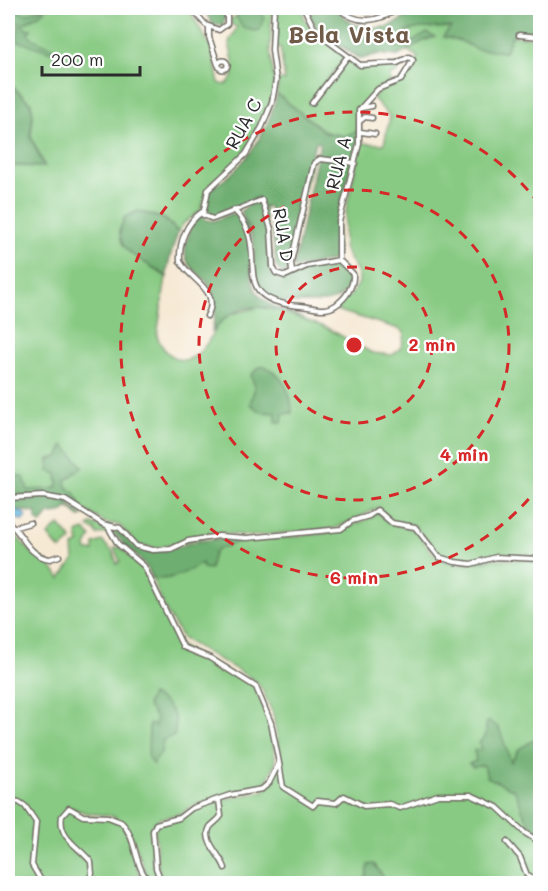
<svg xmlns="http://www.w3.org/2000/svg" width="548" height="891" viewBox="0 0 548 891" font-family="Mali,sans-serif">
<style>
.green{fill:#88ca83;stroke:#5a7a57;stroke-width:1.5}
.forest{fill:#6eae71;stroke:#4c6c4e;stroke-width:1.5}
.water{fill:#69bae4;stroke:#4a7288;stroke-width:1.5}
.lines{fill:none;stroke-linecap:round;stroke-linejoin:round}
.street-casing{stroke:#726e66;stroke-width:7}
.street{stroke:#fff;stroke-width:4}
.ring{fill:none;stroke:#d62828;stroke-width:3;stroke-dasharray:10 8}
.labels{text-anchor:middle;stroke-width:4.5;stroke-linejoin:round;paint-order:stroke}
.street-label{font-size:18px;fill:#2b2b2b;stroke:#fff}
.district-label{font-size:24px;font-weight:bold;fill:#705b48;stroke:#fff}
.centre{fill:#d62828;stroke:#fff;stroke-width:3}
.ring-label{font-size:18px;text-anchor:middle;font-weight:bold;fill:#d62828;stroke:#fff;stroke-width:4.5;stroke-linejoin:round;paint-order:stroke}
</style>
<rect width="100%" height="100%" fill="#fff"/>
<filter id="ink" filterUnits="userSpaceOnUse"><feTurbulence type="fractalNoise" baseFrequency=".0167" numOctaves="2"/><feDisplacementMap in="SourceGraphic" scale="12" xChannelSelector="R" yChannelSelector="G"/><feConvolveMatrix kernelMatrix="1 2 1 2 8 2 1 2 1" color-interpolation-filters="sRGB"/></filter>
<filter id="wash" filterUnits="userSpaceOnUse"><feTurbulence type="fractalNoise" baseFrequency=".008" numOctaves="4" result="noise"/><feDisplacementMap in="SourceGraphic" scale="24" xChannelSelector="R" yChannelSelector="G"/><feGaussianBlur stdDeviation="1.35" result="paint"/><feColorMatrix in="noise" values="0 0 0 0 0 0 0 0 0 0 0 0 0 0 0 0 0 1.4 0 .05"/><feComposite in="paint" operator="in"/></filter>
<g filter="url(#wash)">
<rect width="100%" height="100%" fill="#f6e9d4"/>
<path class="green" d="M8,8H188L212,49L219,83L225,85C241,75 231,57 229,42L237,27L231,24V18L237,17L242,27L257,31L259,8H257H272L270,49L274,81L271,99L261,127L243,155L209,186L200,211L183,224L179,232L165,219L138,211L125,217L119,231L129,252L166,277L157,336C160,345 166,353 175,358C199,369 213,331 224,316L259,307L280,311L327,328L372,353L393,355L402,346L404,333L399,329L332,309L351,295L359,283C360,267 345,260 344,245C342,210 355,177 361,143L384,144L390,117L373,98C389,79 409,86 418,57L407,50L398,56L378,54L358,58L318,31L334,8L353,24L372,28L388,27L424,8H480L477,49L505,52L512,36L540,38V558L495,556L471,563L460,562L439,556L414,525L393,522L378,508L336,528L252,536L221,533L156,548L138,545L119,525L104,522L67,499L8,496V166L45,167L31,136L33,118L31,103L8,82Z
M276,8H302C306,35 327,40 346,56L309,103L311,105L348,57L364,68L399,64L401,67L396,73L390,75L391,82C368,91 357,105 358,131L345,136L326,132L277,94L278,79L285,81L280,47H275Z
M351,8H385L369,14Z
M378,512L388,523L415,530L433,554L445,561L461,565L495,559L540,561V883H164L158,868L155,829L158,824C172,821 181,816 193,810C215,799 240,797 263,791L269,786L281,760L273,714L263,691L255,680L183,639L167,613L146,564L124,545L121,531L127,541L138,549L170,551L220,538L253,541L337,532L372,517Z
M91,524L100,527L107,526L119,546L107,533L97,535L95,530L88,527Z
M59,525L72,540L60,550L48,535Z
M85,530L91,537L86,546L87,551H94V544L102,541L113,552L117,564L120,561L114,548L120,547L143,568L179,645L254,686L270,724L275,756V764L267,781L258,788L192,806L180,814L161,818L154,823L151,830L153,865L161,883L149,879C138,861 134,821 112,816C97,813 85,815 71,807L80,816L113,819L122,824L134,849L138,872L148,883L8,884V535L12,532L34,555L48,562L60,579L74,560L73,546L79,544L77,533Z"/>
<path class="forest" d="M8,8L26,14L45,8V11L22,25L26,29H31L28,33L33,39L54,48L55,53L17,41L16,37L20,22L8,21Z
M203,8H221L225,18L223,25H213Z
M234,8L261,9L264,18L260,30C243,34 236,20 234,8Z
M306,8H334L353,24L372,28L388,27L424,8L467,11L472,8H540V33L518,32L512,36L505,52L476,49L461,41L443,37L451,27C433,30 402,21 395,47L409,44L427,33L435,37L423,41L398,56L378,54L362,59L318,31Z
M8,83L30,103L33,113L30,136L44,167L8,165Z
M277,94L326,133L344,136L358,131L359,136L338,216L337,254L333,260L293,269L320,143L316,142L314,147L286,274L280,272L276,266L270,208L264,206L272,276L283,280L306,269L338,264L350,274C349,306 321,303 298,303C285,303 270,302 261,290C251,276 256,257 253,241C251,230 244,221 241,211L259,197L213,217L206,211L211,189C218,183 227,179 233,172C255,151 270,123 277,94Z
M138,211L164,219L178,232C174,246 166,264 167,277C148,260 106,253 125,217Z
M233,213C262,228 242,273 259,295C268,307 291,313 305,319C267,306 239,296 212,332C214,320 217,307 213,294C204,267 175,272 189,234C192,225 194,220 201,215L207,220L214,221Z
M264,366C283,375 292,393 292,413L283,414L282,422H276V413L261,412L250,404L255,387L251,375L258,368Z
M64,445L83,467L65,481L67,487L75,493L81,507C57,494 34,496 8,496V474L24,477L28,490L52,489L58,486L57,474L49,471V459L58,457Z
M43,497L62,500L84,516L79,517L72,509L67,508L61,513L49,514L41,524L36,520V513L8,508L10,500H32Z
M109,526C125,530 129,549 146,551C162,553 173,548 187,544C206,539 224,537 243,540L219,549L214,553L210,569L203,568L202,563C190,571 169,582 153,578C143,555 122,547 109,526Z
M151,695C169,702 180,716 174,736L163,740L161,753L153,764L148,758L149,724L155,726L156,718L147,705Z
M489,721L499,728L511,762L519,749L535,739L540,767V832C525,827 521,802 514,790L487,777L484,765L473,767L469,764L476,761L474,750H481L479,743L486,735V724Z
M374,864L388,883H365L368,865Z"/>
<path class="water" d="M8,508L24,513L26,517L22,520L8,517Z"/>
</g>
<g filter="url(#ink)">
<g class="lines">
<g class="street-casing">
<path id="street" d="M191,8L206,25L219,30L227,24V8
M304,8L316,32L360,65L397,63L409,57L413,60L401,80L378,89L359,110V144L339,222V260
M338,8C358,26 378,22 400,8
M209,27V37L218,65
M519,35L540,37
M218.5 65a4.5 4.5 0 1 1 9 0a4.5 4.5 0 1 1-9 0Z
M312,103L348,56
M362,108L372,106
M360,121L365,117L372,118
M361,132L375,134
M234,210C275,250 221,300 300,306C314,307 324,313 336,305C346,298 354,286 353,274L339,260L307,266L285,276L276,273L273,267L271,229L262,200L213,219L203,215L208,190L246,154L262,127L272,102L276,80L272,50L274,8
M202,212C186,223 179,242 180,261C189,280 222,290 207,316
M292,272L291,262L314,163L320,159L355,163
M8,498L43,496L65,500L103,524L120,528L136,546L153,550L171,549L188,541L219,536L247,538L341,529L352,521L369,516L377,510L392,523L415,527L439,557L455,562L471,564L496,557L540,559
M8,522C23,533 27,556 50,559L59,556
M107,525L118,544L144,566L183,647L210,658L256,687L271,723L279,763L269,783L262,789L230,795L192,808L179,818L156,824L153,831L156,868L162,884
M16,527L30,523
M279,763L283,787L313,806L317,801L336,803L344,796L364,806L389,804L400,808L438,795H471L497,807L525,833L540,842
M8,800L19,802L25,806L36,822L32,865L43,884
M219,800L221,816C218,821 213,823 210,827C202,841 221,855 225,868
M507,842L520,857L527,875L539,884
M85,884L92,874L91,862C79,846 58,839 62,816L69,808L83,816L108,817L121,822C139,840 132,867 152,884"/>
</g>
<use href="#street" class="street"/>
</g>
</g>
<g class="ring">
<circle cx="354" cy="345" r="78"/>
<circle cx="354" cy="345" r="155"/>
<path d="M540 485A233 233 0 1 1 540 205"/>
</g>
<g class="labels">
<g class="street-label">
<text transform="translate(244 124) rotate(-61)" y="6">RUA C</text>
<text transform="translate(339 163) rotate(-76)" y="6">RUA A</text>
<text transform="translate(283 235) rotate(81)" y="6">RUA D</text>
</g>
<g class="district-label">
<text x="349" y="43">Bela Vista</text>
</g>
</g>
<circle cx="354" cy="345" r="9" class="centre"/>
<g class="ring-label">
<text x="432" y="351">2 min</text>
<text x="464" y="461">4 min</text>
<text x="354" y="584">6 min</text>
</g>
<rect width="548" height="891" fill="none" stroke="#fff" stroke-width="30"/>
<path d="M42 66v9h98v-9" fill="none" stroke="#2b2b2b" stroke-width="3"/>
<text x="51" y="66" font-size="18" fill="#2b2b2b" stroke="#ffffff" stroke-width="4.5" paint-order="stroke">200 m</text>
</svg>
